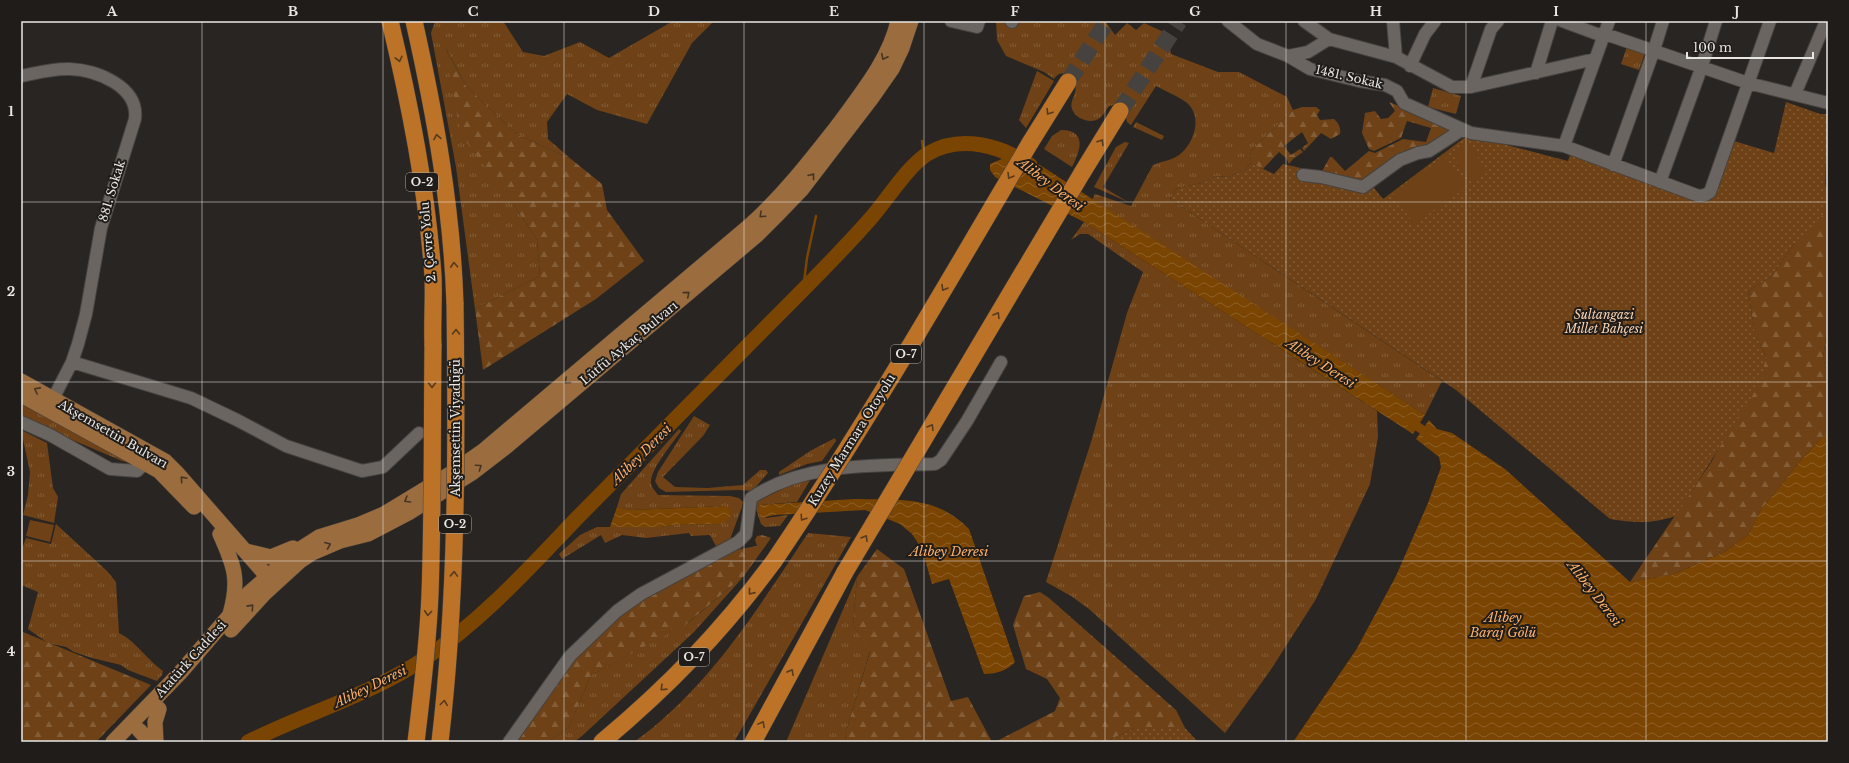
<svg xmlns="http://www.w3.org/2000/svg" width="1849" height="763" viewBox="0 0 1849 763" font-family="'Libre Baskerville',serif">
<style>
.grass{fill:url(#grass-tufts)}
.forest{fill:url(#forest-firs)}
.park{fill:url(#park-dots)}
.garden{fill:#6e4216}
.water{fill:url(#water-waves)}
.lines{fill:none;stroke-linecap:round;stroke-linejoin:round}
.stream{stroke:#7a4402;stroke-width:2.5}
.canal{stroke:#7a4402;stroke-width:9}
.river{stroke:#7a4402;stroke-width:15}
.highway-tunnel{stroke:#46423f;stroke-width:17;stroke-dasharray:17 8;stroke-linecap:butt}
.minor-casing{stroke:#46423f;stroke-width:14}
.major-casing{stroke:#46423f;stroke-width:16}
.highway-casing{stroke:#46423f;stroke-width:18}
.minor{stroke:#6a6561;stroke-width:12}
.major{stroke:#9b6d3e;stroke-width:15}
.highway{stroke:#bc7327;stroke-width:17}
.highway-bridge-casing{stroke:#46423f;stroke-width:18;stroke-linecap:butt}
.highway-bridge{stroke:#bc7327;stroke-width:17}
.oneway{stroke:#443424}
.oneway2{stroke:#563a1e}
.grid{fill:none;stroke:#e9e7e4;stroke-width:1;stroke-opacity:0.55}
.labels{text-anchor:middle;stroke-width:4;stroke-linejoin:round;paint-order:stroke}
.shield{fill:#1f1c19;stroke:#acaaa7;stroke-width:1}
.shield-label{font-size:11px;font-weight:bold;fill:#e9e7e4}
.street-label{font-size:12px;fill:#e9e7e4;stroke:#1f1c19}
.park-label{font-size:12px;font-style:italic;fill:#fbd4b3;stroke:#1f1c19}
.water-label{font-size:13px;font-style:italic;fill:#fdb06a;stroke:#1f1c19}
.neatline{fill:none;stroke:#e9e7e4;stroke-width:1.5}
.grid-label{font-size:13px;text-anchor:middle;font-weight:bold;fill:#e9e7e4}
</style>
<defs>
<pattern id="grass-tufts" width="24" height="20" patternUnits="userSpaceOnUse"><rect width="24" height="20" fill="#6e4216"/><path d="M3 7l-1-3M5 7V3M7 7l1-3M15 17l-1-3M17 17v-4M19 17l1-3" fill="none" stroke="#835d38"/></pattern>
<pattern id="forest-firs" width="22" height="20" patternUnits="userSpaceOnUse"><rect width="22" height="20" fill="#6e4216"/><path d="M5 1l3.5 6h-7zM16 11l3.5 6h-7z" fill="#835d38"/></pattern>
<pattern id="park-dots" width="8" height="8" patternUnits="userSpaceOnUse"><rect width="8" height="8" fill="#6e4216"/><path d="M2 2h.1M6 6h.1" fill="none" stroke="#835d38" stroke-width="1.8" stroke-linecap="round"/></pattern>
<pattern id="water-waves" width="16" height="10" patternUnits="userSpaceOnUse"><rect width="16" height="10" fill="#7a4402"/><path d="M0 5q4-4 8 0t8 0" fill="none" stroke="#8d5f27"/></pattern>
</defs>
<rect width="100%" height="100%" fill="#292522"/>
<path class="grass" d="M435,21H503L523,52L544,56L580,42L609,58L673,21H714L692,43L647,124L597,110L567,94L547,122L548,139L571,159L518,135L466,86L445,47L511,201L537,240L540,276L475,309L456,167L431,33Z
M996,21H1105L1115,35L1127,23L1136,30L1144,23L1168,34L1171,54L1218,72H1239L1287,97L1293,110L1251,151L1250,163L1246,169L1229,177L1215,176L1202,183L1177,188L1170,199L1442,381L1425,415L1092,200L1095,194L1131,206L1153,165C1160,162 1167,161 1174,158C1191,150 1203,122 1190,106C1185,99 1165,91 1156,86L1131,125L1127,122L1125,114L1114,105L1109,106C1106,110 1104,114 1101,117C1093,125 1076,120 1072,109C1069,101 1078,93 1075,85C1073,81 1070,78 1067,74C1061,73 1058,73 1054,79L1044,72L1006,56L997,40Z
M1628,44L1646,50L1639,70L1621,64Z
M1037,71L1054,81L1026,128L1019,120Z
M1433,88L1461,96L1456,114L1428,107Z
M1136,122L1164,136L1162,140L1133,127Z
M1061,130C1088,130 1080,152 1072,167L1044,149L1052,136Z
M1125,142L1129,143L1103,187L1128,202L1094,187L1116,147Z
M1084,222L1377,411L1378,437L1370,484L1316,599L1270,671L1225,733L1089,609L1071,596L1046,582L1091,442L1127,313L1143,272L1088,234H1080L1071,240Z
M1828,336V375L1823,358L1826,337Z
M21,401L135,464L122,461L21,418Z
M694,416L710,425L703,436L663,477L675,487L708,488L743,485L760,470H766L768,473L752,491L739,490L666,492L659,488L655,481L658,472Z
M679,429L681,431C673,443 652,467 651,481C650,486 655,491 658,495L730,496L739,498L743,502L742,507L729,542L718,550L710,535L691,536L689,533L646,538L622,535L605,543L601,535L562,559L559,554L580,535L597,527H660L674,525L722,524L725,506L631,510L617,507L621,494Z
M21,430L47,443L53,488L58,497L54,523L23,515L28,495L30,472Z
M835,438L836,441L822,461L807,464L779,475V472L810,451Z
M809,476L812,477L797,502L760,505L766,518L788,515L780,526L765,527L761,524L755,506L756,502Z
M56,524L107,571L116,582L119,633C136,641 147,660 163,671L162,675L157,681L128,670L121,665L92,658L74,652L66,647L48,643L28,629L38,592L21,585V552L26,538L51,544Z
M808,533L851,537L734,742H634C709,688 758,608 808,533Z
M744,576L694,632L582,736L574,742H548L569,727L591,675L689,622Z
M857,577L853,625L870,651L845,735L846,742H786Z"/>
<path class="forest" d="M444,46L466,86L518,135L571,159L602,184L607,210L644,261L596,299L483,370L475,309L540,276L537,240L511,201L461,135Z
M1389,102L1451,127L1442,141L1364,181L1321,173L1330,157H1332L1345,171L1369,151L1375,153L1403,139L1426,142L1431,128L1407,121L1401,138L1374,151L1369,149L1362,133L1365,113L1375,111L1381,119L1388,118L1395,111Z
M1302,107H1316L1320,110L1317,115L1320,120L1334,119C1339,123 1341,128 1340,134L1331,139L1321,133L1304,151L1302,148L1308,143L1302,132L1284,146L1291,155L1300,149L1303,152L1293,159L1289,164L1286,158L1279,152L1263,169L1250,163L1251,151L1293,110Z
M1828,151V336L1826,337L1823,358L1828,375V431L1801,460L1760,511L1748,535L1724,552L1674,574L1630,582L1712,461L1766,357L1755,333L1748,291L1771,277L1794,244L1827,184L1826,156Z
M762,535L771,538L744,576L685,625L591,675L569,727L548,742H516L572,658L606,626L645,597L732,549H741L757,546L755,540L757,536Z
M877,549L904,569L951,701L968,697L992,742H846L845,735L870,652L853,625L857,577Z
M1040,592L1049,598L1176,710L1185,728H1134L1106,742H995L1055,711L1060,698L1047,679L1026,669L1013,625L1024,596Z
M23,632L151,685L96,742H21V635Z"/>
<path class="park" d="M1786,102L1820,114H1828V151L1826,156L1825,213L1794,244L1771,277L1748,291L1755,333L1766,357L1760,384L1676,516C1650,524 1636,523 1610,519L1456,390L1170,199L1177,188L1202,183L1215,176L1229,177L1246,169L1250,163L1274,174L1283,164L1336,176L1374,188L1383,199L1468,135L1568,161L1571,151L1703,200H1710L1715,195L1734,141L1774,153Z
M1134,728H1185L1198,742H1106Z"/>
<path class="garden" d="M1467,142L1488,172L1473,183L1451,153Z
M1445,156L1467,187L1414,224L1393,193Z
M30,520L54,525L50,542L26,536Z"/>
<path class="water" d="M1004,158L1032,162L1040,165L1425,415L1413,434L1084,222L995,177L990,170V164Z
M1429,420L1437,429L1452,433L1505,469L1630,582L1674,574L1724,552L1748,535L1760,511L1801,460L1828,431V742H1293L1356,650L1396,576L1428,503L1441,467L1439,457L1416,439Z
M854,499C898,500 936,495 969,529L1015,662C1007,671 995,674 984,674L949,579L932,584L922,549L912,534L900,524L865,510L775,515L761,518L759,510L760,505Z
M726,506L730,509L731,516L722,524L674,525L660,527H610L617,507L631,510Z"/>
<g class="lines">
<path class="stream" d="M922,141L924,156
M803,290L807,258L816,216"/>
<path class="canal" d="M1408,420L1427,433"/>
<path class="river" d="M248,742C306,713 370,695 424,659C482,621 530,567 578,517C646,448 714,379 783,310C813,280 843,250 871,218C887,200 909,164 929,153C961,134 1001,146 1030,165"/>
<path class="highway-tunnel" d="M1068,82L1107,21
M1120,111L1179,21"/>
<g class="minor-casing">
<path id="minor" d="M951,21L977,27L979,21
M1011,21L1012,22
M1228,21L1257,44L1288,56L1308,52L1329,39L1396,57L1452,87H1471L1595,59
M1304,21L1329,39
M1393,21L1396,57
M1562,21L1597,34H1605L1748,83L1828,103
M1288,56L1310,69L1359,81L1385,85L1397,91L1404,103L1471,133L1564,146L1609,21
M1410,66L1425,34L1435,21
M1536,73L1552,21
M21,76C37,73 53,68 70,69C96,70 139,86 135,119L101,228L86,314L78,344L72,362L53,399
M1471,87L1491,29L1498,21
M1795,94L1826,21
M1564,146L1699,196L1705,195L1710,192L1770,21
M1613,165L1654,50L1663,21
M1303,175L1321,177L1363,187L1400,160L1418,153L1429,151L1463,129
M1660,182L1702,66L1716,21
M72,362L191,398L237,420L286,446L362,471L383,467L419,433
M21,422L50,435L110,469L137,471L145,463
M509,742L570,656L617,611L641,594L738,542L746,534L751,498C805,462 872,466 935,464L941,460L967,421L1001,362"/>
</g>
<g class="major-casing">
<path id="major" d="M21,381L165,461L177,473L273,583
M21,395L159,471L194,507
M220,534C234,565 240,580 230,614
M246,551L271,557L293,548
M231,630L265,593L300,561L312,553L340,541L368,534L410,512L472,473L507,446L757,235L777,215L802,189L871,99L892,69L902,48L911,21
M139,730L150,742
M113,742L180,673L249,593L297,551L319,537L358,525L384,514L450,474L483,451L748,227C783,196 810,161 839,124C862,92 889,60 898,21
M156,742L155,722L159,709"/>
</g>
<g class="highway-casing">
<path id="highway" d="M390,21C410,104 427,190 433,276C434,299 432,323 433,346
M414,21C435,115 452,208 455,304
M1030,143L1068,82
M1082,173L1120,111
M602,742C669,686 722,631 774,561
M753,742L845,572"/>
</g>
<use href="#minor" class="minor"/>
<use href="#major" class="major"/>
<use href="#highway" class="highway"/>
<g class="highway-bridge-casing">
<path id="highway-bridge" d="M774,561C866,425 947,284 1030,143
M845,572L1082,173
M416,742C422,693 428,644 430,594C433,511 432,429 433,346
M440,742C457,597 457,451 455,304"/>
</g>
<use href="#highway-bridge" class="highway-bridge"/>
</g>
<defs><path id="oneway-chevron" d="M-2-3.5L2.5 0L-2 3.5" fill="none" stroke-width="1.6" stroke-linecap="round" stroke-linejoin="round"/></defs>
<g class="oneway">
<use href="#oneway-chevron" transform="translate(884 57) rotate(117)"/>
<use href="#oneway-chevron" transform="translate(812 176) rotate(-52)"/>
<use href="#oneway-chevron" transform="translate(762 215) rotate(137)"/>
<use href="#oneway-chevron" transform="translate(687 294) rotate(-40)"/>
<use href="#oneway-chevron" transform="translate(567 381) rotate(140)"/>
<use href="#oneway-chevron" transform="translate(37 390) rotate(-152)"/>
<use href="#oneway-chevron" transform="translate(479 467) rotate(-35)"/>
<use href="#oneway-chevron" transform="translate(183 479) rotate(-131)"/>
<use href="#oneway-chevron" transform="translate(407 500) rotate(150)"/>
<use href="#oneway-chevron" transform="translate(328 545) rotate(-22)"/>
<use href="#oneway-chevron" transform="translate(251 607) rotate(-48)"/>
</g>
<g class="oneway2">
<use href="#oneway-chevron" transform="translate(399 59) rotate(77)"/>
<use href="#oneway-chevron" transform="translate(1049 112) rotate(122)"/>
<use href="#oneway-chevron" transform="translate(437 137) rotate(-100)"/>
<use href="#oneway-chevron" transform="translate(1101 142) rotate(-58)"/>
<use href="#oneway-chevron" transform="translate(1010 176) rotate(121)"/>
<use href="#oneway-chevron" transform="translate(454 265) rotate(-93)"/>
<use href="#oneway-chevron" transform="translate(944 288) rotate(121)"/>
<use href="#oneway-chevron" transform="translate(997 315) rotate(-59)"/>
<use href="#oneway-chevron" transform="translate(456 332) rotate(-90)"/>
<use href="#oneway-chevron" transform="translate(432 385) rotate(90)"/>
<use href="#oneway-chevron" transform="translate(931 427) rotate(-59)"/>
<use href="#oneway-chevron" transform="translate(803 518) rotate(124)"/>
<use href="#oneway-chevron" transform="translate(865 538) rotate(-60)"/>
<use href="#oneway-chevron" transform="translate(454 574) rotate(-88)"/>
<use href="#oneway-chevron" transform="translate(751 592) rotate(129)"/>
<use href="#oneway-chevron" transform="translate(428 613) rotate(94)"/>
<use href="#oneway-chevron" transform="translate(791 672) rotate(-61)"/>
<use href="#oneway-chevron" transform="translate(663 688) rotate(136)"/>
<use href="#oneway-chevron" transform="translate(444 703) rotate(-83)"/>
<use href="#oneway-chevron" transform="translate(762 724) rotate(-62)"/>
</g>
<path class="grid" d="M202,21V742M383,21V742M564,21V742M744,21V742M924,21V742M1105,21V742M1286,21V742M1466,21V742M1646,21V742M21,202H1828M21,382H1828M21,561H1828"/>
<g class="labels">
<g class="shield">
<rect x="406" y="173" width="32" height="18" rx="3"/>
<rect x="891" y="345" width="30" height="18" rx="3"/>
<rect x="439" y="515" width="32" height="18" rx="3"/>
<rect x="679" y="648" width="30" height="18" rx="3"/>
</g>
<g class="shield-label">
<text x="422" y="186">O-2</text>
<text x="906" y="358">O-7</text>
<text x="455" y="528">O-2</text>
<text x="694" y="661">O-7</text>
</g>
<g class="street-label">
<text transform="translate(1349 77) rotate(13)" y="4">1481. Sokak</text>
<text transform="translate(112 191) rotate(-73)" y="4">881. Sokak</text>
<text transform="translate(428 242) rotate(-95)" y="4">2. Çevre Yolu</text>
<text transform="translate(629 343) rotate(-40)" y="4">Lütfü Aykaç Bulvarı</text>
<text transform="translate(456 428) rotate(-90)" y="4">Akşemsettin Viyadüğü</text>
<text transform="translate(113 434) rotate(30)" y="4">Akşemsettin Bulvarı</text>
<text transform="translate(852 440) rotate(-58)" y="4">Kuzey Marmara Otoyolu</text>
<text transform="translate(191 659) rotate(-48)" y="4">Atatürk Caddesi</text>
</g>
<g class="park-label">
<text x="1604" y="319">Sultangazi<tspan x="1604" dy="14">Millet Bahçesi</tspan></text>
</g>
<g class="water-label">
<text transform="translate(1051 184) rotate(37)" y="5">Alibey Deresi</text>
<text transform="translate(1321 363) rotate(33)" y="5">Alibey Deresi</text>
<text transform="translate(641 454) rotate(-45)" y="5">Alibey Deresi</text>
<text x="949" y="556">Alibey Deresi</text>
<text transform="translate(1595 593) rotate(52)" y="5">Alibey Deresi</text>
<text x="1503" y="622">Alibey<tspan x="1503" dy="15">Baraj Gölü</tspan></text>
<text transform="translate(370 686) rotate(-26)" y="5">Alibey Deresi</text>
</g>
</g>
<rect width="1849" height="763" fill="none" stroke="#1f1c19" stroke-width="44"/>
<path d="M1687 52v6h126v-6" fill="none" stroke="#e9e7e4" stroke-width="2"/>
<text x="1693" y="52" font-size="12" fill="#e9e7e4" stroke="#1f1c19" stroke-width="3" paint-order="stroke">100 m</text>
<rect x="22" y="22" width="1805" height="719" class="neatline"/>
<g class="grid-label">
<text x="112" y="16">A</text>
<text x="293" y="16">B</text>
<text x="473" y="16">C</text>
<text x="654" y="16">D</text>
<text x="834" y="16">E</text>
<text x="1015" y="16">F</text>
<text x="1195" y="16">G</text>
<text x="1376" y="16">H</text>
<text x="1556" y="16">I</text>
<text x="1737" y="16">J</text>
<text x="11" y="116">1</text>
<text x="11" y="296">2</text>
<text x="11" y="476">3</text>
<text x="11" y="656">4</text>
</g>
</svg>
